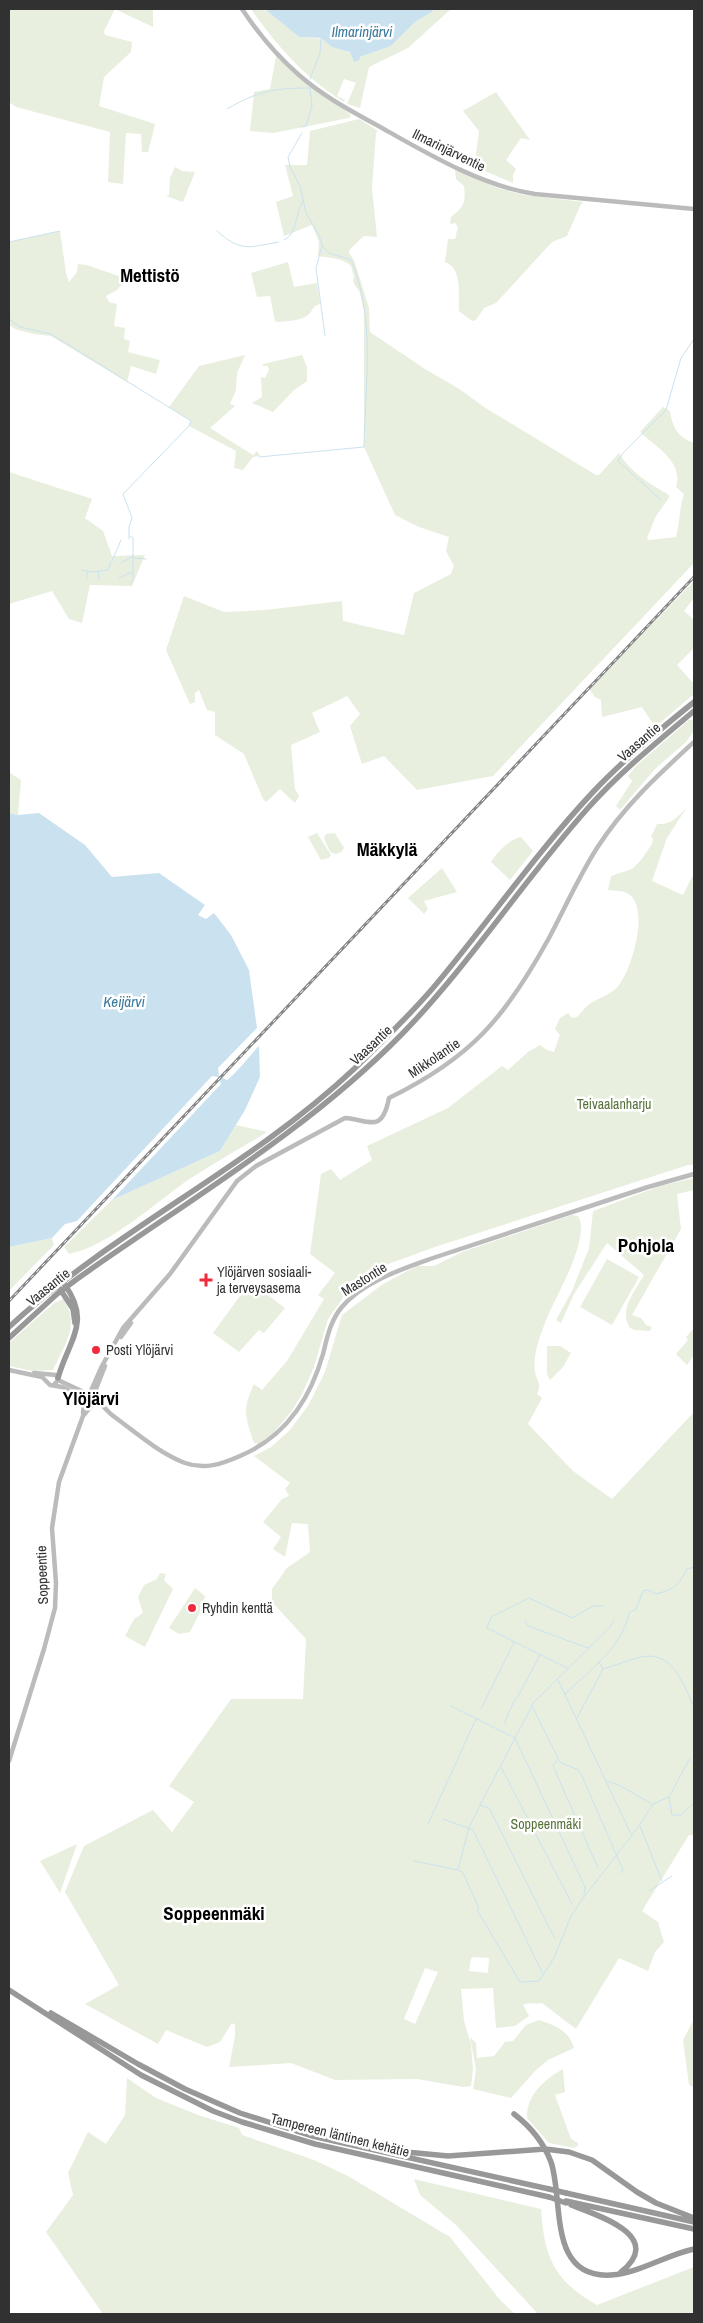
<svg xmlns="http://www.w3.org/2000/svg" width="703" height="2323" viewBox="0 0 703 2323" font-family="'Archivo Narrow',sans-serif">
<style>
.green{fill:#e8efdf;fill-rule:evenodd}
.water{fill:#cae2f0}
.lines{fill:none;stroke-linecap:round;stroke-linejoin:round}
.stream{stroke:#cae2f0;stroke-width:1}
.secondary{stroke:#bbb;stroke-width:4.5}
.highway{stroke:#989898;stroke-width:5.5}
.rail-casing{stroke:#868686;stroke-width:3}
.rail{stroke:#fff;stroke-width:1;stroke-dasharray:4;stroke-linecap:butt}
.highway-bridge{stroke:#989898;stroke-width:5.5}
.poi-dot{fill:#f3293e;stroke:#fff;stroke-width:2}
.labels{text-anchor:middle;stroke-width:5;stroke-linejoin:round;paint-order:stroke}
.street-label{font-size:14px;fill:#313131;stroke:#fff}
.park-label{font-size:14px;fill:#56723a;stroke:#fff}
.poi-label{font-size:14px;fill:#313131;stroke:#fff;text-anchor:start}
.water-label{font-size:15px;font-style:italic;fill:#38789b;stroke:#fff}
.district-label{font-size:19px;font-weight:bold;fill:#000;stroke:#fff}
</style>
<rect width="100%" height="100%" fill="#fff"/>
<path class="green" d="M9,9H153V27L115,9L104,31L105,35L132,42L131,52L104,77L99,106L155,124L148,152H142L141,134L126,133L123,184L108,182L110,132L16,107L9,102Z
M251,9L269,11L299,37L324,39L337,48L342,49L360,57L391,46L415,22L432,12L434,9H451L408,48L369,67L360,108L347,104L356,83L344,79L337,96L345,100L344,102C305,78 277,46 251,9Z
M276,56L303,81L349,113L351,116L349,118L273,133L250,131L254,92L270,89Z
M496,92L530,140L521,138L506,160L516,169L513,175V183L471,165L476,154L479,131L463,111Z
M359,119L378,131L376,133L372,188L377,237L364,236L350,249L349,253L354,260L369,308L370,332L425,369L461,390L484,407L596,475H599L619,453C630,472 650,484 669,495V498L656,516L647,538L649,540L676,537C680,522 679,509 684,494L676,487C684,462 656,447 640,432L663,407L670,411C673,429 678,437 694,443V563L493,776L417,790L384,756L362,764L350,726L360,714L347,696L312,713L320,732L291,745L295,789L299,796L295,803L280,789L266,802L263,799L244,754L215,735V712L207,710L199,690L195,693V702L190,704L166,650L184,596L224,612L265,610L342,601L343,621L404,635L414,593L451,574L454,566L446,551L449,537L419,527L395,515L364,447V311L360,293L353,282L354,276L351,266C341,257 329,258 318,256L319,242L312,225L284,236L276,202L293,196L285,165H307L310,131Z
M175,167L182,171L195,172L183,202L166,196L169,195L170,178Z
M455,170L498,188L524,195L584,202L581,204L567,236L552,242L496,303L484,308L476,320L472,321L459,311C458,294 463,269 445,262L448,239H455L458,227L455,223L450,224L451,217C464,207 466,202 464,186L456,179Z
M60,231L66,273L69,282L77,272L78,264L87,265L127,279L117,290L106,296L109,302L117,304L114,326L125,328L124,339L130,341L128,352L160,360L156,374L131,366L127,382L51,336L33,334L15,329L9,325V242Z
M288,262L294,287L317,283L320,304C312,306 313,311 308,315C301,321 287,321 278,322L275,321L270,296L257,297L251,273Z
M245,355L237,373L236,390L230,404L235,406L210,428L253,455L257,451L260,456L253,457L243,470L234,468L236,451L189,426L191,421L169,407L199,366Z
M302,355L307,367V381L294,390L273,412L252,403L262,397L261,377L265,378L269,370L268,366H263V364Z
M9,472L92,499L85,518L103,531L112,556L145,555L132,586L90,585L82,623L69,619L52,591L9,604Z
M694,581V598L684,611L694,620V648L677,665L694,684V694L655,727L642,707L602,717L601,700L595,697L589,689Z
M689,720H694V731L686,742L655,769L620,810L616,806L632,781L628,776L636,766Z
M9,772L21,780L18,815L9,813Z
M687,807L667,838L652,881L683,895L694,873V1165H688L435,1247L388,1264L348,1283L343,1298L328,1319L314,1367L303,1392L292,1411L274,1432L259,1444L254,1443C245,1416 242,1410 254,1384L262,1390L287,1361L324,1299L318,1295L335,1273L310,1254L321,1174L331,1169L340,1180L372,1160L367,1146L448,1108L502,1066L508,1070L528,1052L540,1045L547,1050L554,1052L560,1035L555,1029L560,1018L568,1013L572,1018L577,1017C580,1014 584,1009 587,1006C596,998 611,996 619,985C632,968 649,911 630,895C625,890 614,891 608,890L611,876L632,869L641,860L652,844L653,839L651,837L657,824C672,825 677,817 687,807Z
M317,833L331,855L329,858L321,860L308,837Z
M335,833L344,848L341,852L336,854L330,852L324,838L326,834Z
M521,837L533,851L510,880L491,862C497,852 510,839 521,837Z
M442,868L457,892L424,901L428,909L424,914L408,898Z
M236,1125L267,1132C241,1148 214,1163 188,1180C155,1203 109,1246 69,1254L64,1247L112,1200L220,1151Z
M694,1178V1190L677,1194L681,1229L632,1315L641,1318L646,1325L652,1327L650,1331L635,1330L630,1328C618,1310 635,1291 644,1275L607,1243L574,1294L561,1323L556,1320L572,1291L589,1248L593,1211L660,1186Z
M572,1215L578,1216C591,1236 558,1293 549,1313C542,1331 532,1353 535,1372C537,1381 542,1384 537,1394L542,1398L528,1424L573,1471L612,1499L694,1412V1835H689L642,1911L658,1922L664,1942L655,1952L648,1971L619,1958L576,2029L542,2003C536,2005 529,2001 523,2005L529,2016L515,2026L496,2028L493,1988L461,1989L464,2021L471,2044L473,2069L471,2086L463,2087L417,2079L335,2080L291,2063L229,2067L235,2036V2025L232,2023L220,2042L207,2047L166,2030L158,2044L85,2004L119,1985L65,1892L84,1846L153,1810L172,1832L194,1802L169,1786L231,1699H303L306,1639L272,1602V1589L287,1568L310,1552L308,1524L292,1523L285,1557L273,1549L281,1537L263,1522L282,1499L289,1496L285,1489L290,1483L254,1456L271,1447L289,1431L308,1406L325,1372L342,1315L383,1284L417,1266H434L462,1252ZM473,1957L489,1958L488,1973L469,1971L471,1959ZM425,1968L438,1972L415,2024L404,2019Z
M52,1238L54,1245L9,1291V1247Z
M607,1259L639,1277L612,1325L580,1307Z
M250,1282L285,1308L264,1333L259,1330L239,1352L213,1333Z
M63,1299C81,1325 64,1345 53,1370L33,1371L9,1366V1343L54,1303Z
M694,1328V1355L687,1365L676,1354L688,1340L686,1337Z
M547,1346H560L571,1353L563,1367L550,1380L547,1374Z
M160,1573L166,1574L164,1580L173,1589L145,1647L125,1636L134,1619L143,1613L138,1597L144,1585L157,1579Z
M195,1588L205,1596L200,1612L190,1632L179,1634L169,1628Z
M77,1844L60,1893L40,1861Z
M694,2019V2087L689,2085L683,2040Z
M539,2020C554,2025 570,2031 574,2048L548,2060L535,2071L511,2098L473,2089L476,2069L470,2037L476,2043L477,2058L494,2056L505,2042L513,2041L526,2025Z
M563,2069L565,2092L555,2095L571,2139L578,2143V2146L574,2148L549,2143L527,2118C526,2095 545,2079 563,2069Z
M127,2078L156,2098L198,2115L239,2128L242,2135L314,2160L348,2176L450,2237L501,2301L515,2314H103L46,2232L73,2195L68,2173L88,2132L106,2144L125,2115Z
M414,2179L541,2209C544,2256 554,2281 597,2305L694,2267V2314H538L456,2225L420,2195Z"/>
<path class="water" d="M265,9H434L432,12L415,22L391,46L360,57L359,60L354,62L350,52L332,47L321,38L299,37Z
M9,813L18,815L39,813L85,845L112,877L159,873L205,905L198,915L206,919L214,913L231,935L249,970L257,1028L218,1068L219,1076L227,1080C232,1078 252,1053 259,1046L260,1077L245,1110L220,1151L112,1200L221,1084L218,1077L212,1076L77,1221L65,1224L52,1238L9,1247Z"/>
<g class="lines">
<path class="stream" d="M310,79L320,53L321,38
M227,109C257,91 276,88 310,88L312,106L306,126L302,127
M217,231C242,253 249,247 279,242
M284,240C298,234 295,212 303,201
M9,242L60,231
M322,246L316,268L325,336
M9,319L20,327L51,334L191,421L189,426L123,494L132,518L129,527V539
M259,457L364,447C365,385 376,318 351,260L329,253L322,245L319,235L306,213L300,186L290,167L288,157L302,133
M660,499L618,461L623,453L666,410L681,358L694,339
M130,536L133,538V580L130,583
M134,558L146,559
M112,561L121,540
M121,563L133,556
M82,570L93,572L108,570L111,562
M98,571L99,579
M119,578L132,572
M87,579V572
M525,1621L528,1626L588,1648
M567,1668L487,1628L491,1617L529,1598L572,1618L593,1606H604
M603,1669C615,1666 637,1656 649,1656C675,1656 685,1688 694,1707
M558,1680L631,1834
M565,1694C590,1670 622,1648 629,1613L636,1609L643,1591L648,1590L656,1594C674,1589 678,1587 687,1569L694,1567
M451,1706L515,1738L585,1887L584,1895
M532,1706L560,1762L578,1770L582,1776L623,1870L621,1873
M481,1709L514,1642
M577,1718L603,1669L599,1662
M504,1724L515,1699L518,1696L540,1655
M557,1760L553,1766L598,1868
M501,1767L572,1904
M607,1781L619,1785L652,1804
M669,1798L672,1815H681L694,1803
M480,1805L489,1808L555,1939
M443,1819L473,1830L543,1974
M428,1824L475,1721L478,1719
M640,1826L662,1881
M414,1861L458,1870L463,1873L479,1908L477,1910L520,1982L539,1981L554,1958L571,1916L584,1897L639,1826L653,1804L669,1797L690,1758
M458,1869L469,1828L480,1805L534,1702L610,1627L614,1620
M649,1891L672,1876"/>
<path class="secondary" d="M242,9C258,33 277,56 299,75C324,97 353,112 382,128C428,154 482,186 535,194L694,209
M121,1337L131,1323
M9,1370L42,1377L50,1385L62,1387L85,1398
M34,1373L56,1375L58,1380L54,1385
M58,1380L88,1394
M90,1393L102,1366L123,1328L170,1274L237,1181L256,1166L345,1118C369,1120 382,1134 389,1098C471,1058 505,1018 549,938C565,908 579,876 597,848C624,806 658,775 694,742
M96,1400C102,1404 106,1410 112,1415C135,1432 159,1453 185,1463C205,1470 222,1464 240,1456C285,1437 310,1400 323,1354C327,1338 330,1322 341,1308C362,1282 402,1269 433,1258L648,1187L694,1174
M83,1413L85,1396
M9,1761L44,1649L55,1608L56,1583L52,1528L59,1482L83,1416L96,1400V1389L105,1366"/>
<path class="highway" d="M60,1289L73,1309L75,1323
M9,1327C115,1229 249,1168 354,1069C381,1043 408,1017 433,988C487,924 535,854 593,792C624,759 659,730 694,702
M9,1338L57,1294L77,1279C187,1201 307,1131 402,1034C470,964 523,881 588,808C620,772 657,742 694,711
M58,1378C68,1341 92,1323 65,1285
M9,1990L141,2075L213,2111L242,2122L315,2144L549,2197
M51,2013L138,2064L185,2089L240,2113L312,2136L549,2189
M514,2114C531,2127 543,2141 551,2162C564,2200 547,2279 611,2275C639,2273 666,2255 694,2249
M385,2150L448,2156L545,2149L569,2152L592,2160L637,2192L656,2203L694,2218
M566,2193L694,2222
M566,2201L694,2229
M571,2205C597,2215 666,2236 621,2272"/>
<g class="rail-casing">
<path id="rail" d="M9,1301L694,577"/>
</g>
<use href="#rail" class="rail"/>
<path class="highway-bridge" d="M549,2189L566,2193
M549,2197L566,2203"/>
</g>
<g class="poi-dot">
<path d="M203.5 1272.5h5v5h5v5h-5v5h-5v-5h-5v-5h5z"/>
<circle cx="96" cy="1350" r="5"/>
<circle cx="192" cy="1608" r="5"/>
</g>
<g class="labels">
<g class="street-label">
<text transform="translate(449 150) rotate(26)" y="5">Ilmarinjärventie</text>
<text transform="translate(639 742) rotate(-41)" y="5">Vaasantie</text>
<text transform="translate(371 1045) rotate(-43)" y="5">Vaasantie</text>
<text transform="translate(434 1058) rotate(-34)" y="5">Mikkolantie</text>
<text transform="translate(364 1279) rotate(-32)" y="5">Mastontie</text>
<text transform="translate(48 1287) rotate(-39)" y="5">Vaasantie</text>
<text transform="translate(42 1575) rotate(-92)" y="5">Soppeentie</text>
<text transform="translate(340 2135) rotate(14)" y="5">Tampereen läntinen kehätie</text>
</g>
<g class="park-label">
<text x="614" y="1109">Teivaalanharju</text>
<text x="546" y="1829">Soppeenmäki</text>
</g>
<g class="poi-label">
<text x="217" y="1277">Ylöjärven sosiaali-<tspan x="217" dy="16">ja terveysasema</tspan></text>
<text x="106" y="1355">Posti Ylöjärvi</text>
<text x="202" y="1613">Ryhdin kenttä</text>
</g>
<g class="water-label">
<text x="362" y="37">Ilmarinjärvi</text>
<text x="124" y="1007">Keijärvi</text>
</g>
<g class="district-label">
<text x="150" y="282">Mettistö</text>
<text x="387" y="856">Mäkkylä</text>
<text x="646" y="1252">Pohjola</text>
<text x="91" y="1405">Ylöjärvi</text>
<text x="214" y="1920">Soppeenmäki</text>
</g>
</g>
<rect width="703" height="2323" fill="none" stroke="#313131" stroke-width="20"/>
</svg>
